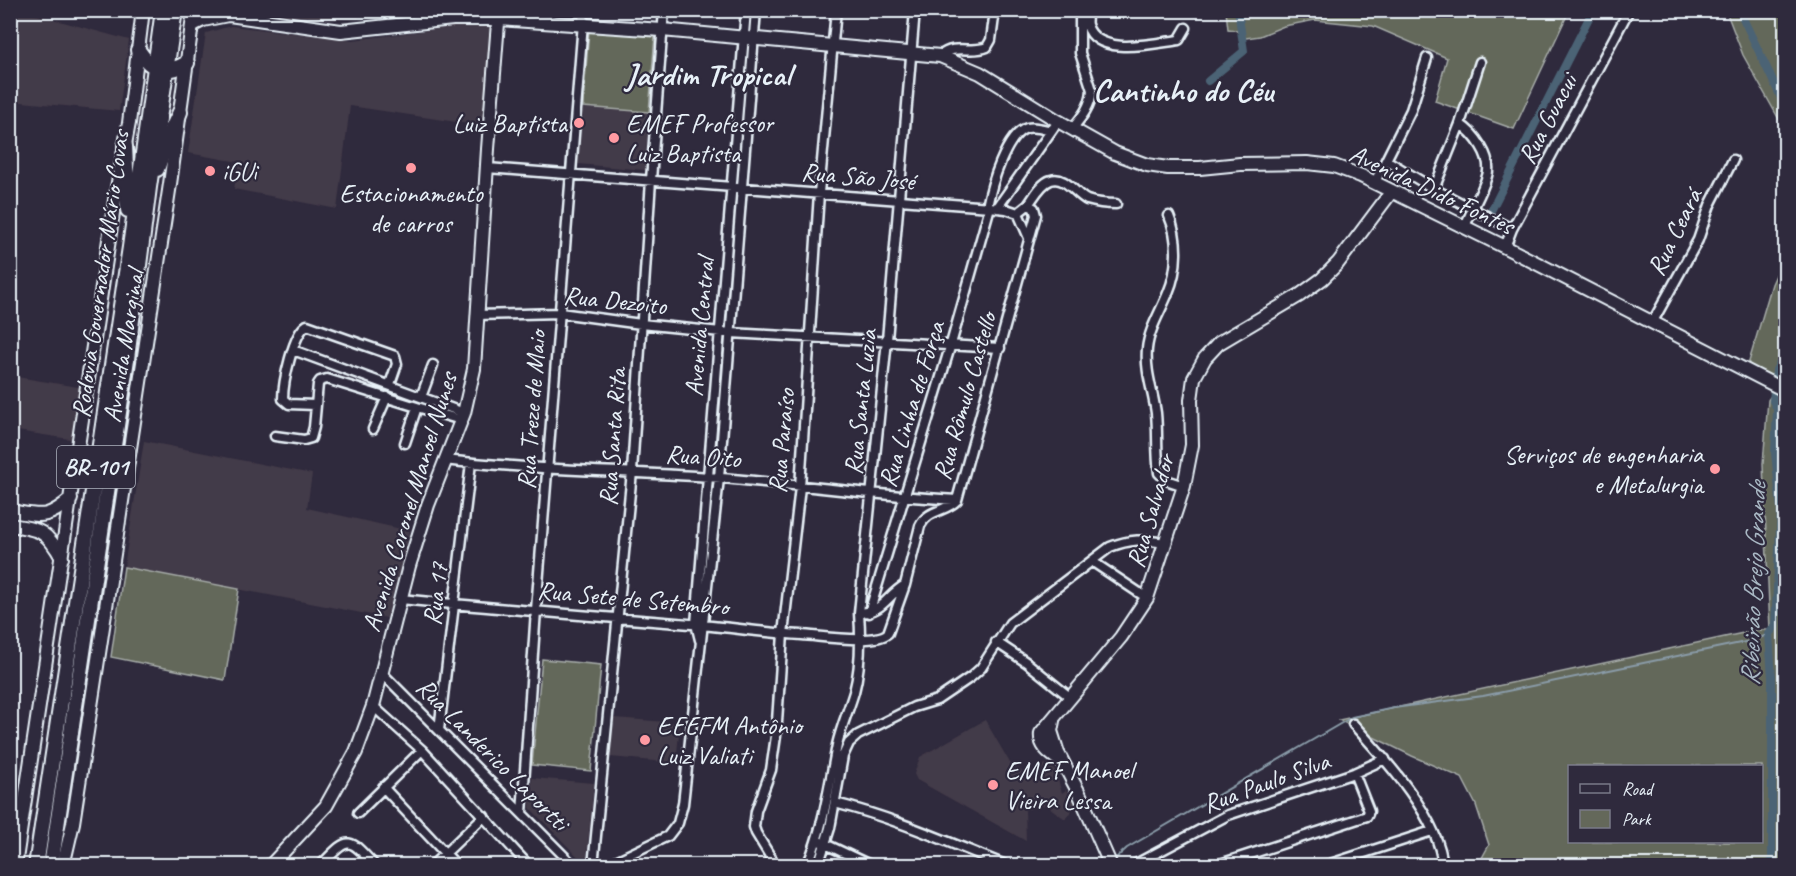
<svg xmlns="http://www.w3.org/2000/svg" width="1796" height="876" viewBox="0 0 1796 876" font-family="Caveat,sans-serif">
<style>
.built{fill:#433a48}
.green{fill:#64685a;stroke:#a6aca9;stroke-width:1.5;fill-rule:evenodd}
.lines{fill:none;stroke-linecap:round;stroke-linejoin:round}
.stream{stroke:#8a9ca9;stroke-width:2}
.canal{stroke:#4b6375;stroke-width:8}
.street-casing{stroke:#e8f1f8;stroke-width:13}
.secondary-casing{stroke:#e8f1f8;stroke-width:16}
.primary-casing{stroke:#e8f1f8;stroke-width:18}
.street{stroke:#2f2a3d;stroke-width:8}
.secondary{stroke:#2f2a3d;stroke-width:12}
.primary{stroke:#2f2a3d;stroke-width:14}
.poi-dot{fill:#ff9aa2;stroke:#2f2a3d;stroke-width:2}
.labels{text-anchor:middle;stroke-width:4.5;stroke-linejoin:round;paint-order:stroke}
.shield{fill:#2f2a3d;stroke:#b0b5c0;stroke-width:1.5}
.shield-label{font-size:24px;font-weight:bold;fill:#e8f1f8}
.street-label{font-size:26px;fill:#e8f1f8;stroke:#2f2a3d}
.poi-label{font-size:26px;fill:#e8f1f8;stroke:#2f2a3d;text-anchor:start}
.water-label{font-size:27px;font-style:italic;fill:#a9b8c4;stroke:#2f2a3d}
.district-label{font-size:32px;font-weight:bold;fill:#e8f1f8;stroke:#2f2a3d}
</style>
<rect width="100%" height="100%" fill="#2f2a3d"/>
<filter id="ink" filterUnits="userSpaceOnUse"><feTurbulence type="fractalNoise" baseFrequency=".0167" numOctaves="2"/><feDisplacementMap in="SourceGraphic" scale="12" xChannelSelector="R" yChannelSelector="G"/><feConvolveMatrix kernelMatrix="1 2 1 2 8 2 1 2 1" color-interpolation-filters="sRGB"/></filter>
<g filter="url(#ink)">
<path class="built" d="M10,11H23L129,40L119,111L11,101Z
M255,11H360L358,19L318,18Z
M366,11V10L447,11L365,18Z
M490,22L483,126L350,106L337,209L234,189L239,162L188,153L206,33L231,26L353,40Z
M583,107L649,112L645,170L578,164Z
M11,376L84,388L76,440L11,430Z
M144,441L312,474L307,508L410,531L387,618L124,567Z
M614,718L680,723L676,763L610,757Z
M985,720L1010,763L1032,778L1045,764L1055,770L1062,793L1066,790L1077,804L1065,819L1046,805L1025,810L1026,841L917,780L914,774L920,757Z
M532,778L594,783L586,865L530,808Z"/>
<path class="green" d="M1226,11H1569L1514,129L1435,101L1447,58L1373,26L1315,20L1284,26L1260,36L1246,38L1235,30L1228,29Z
M1726,11H1785V130L1743,55Z
M589,30L655,35L649,112L583,107Z
M1785,255L1786,383H1785L1748,365L1772,284Z
M1770,397L1775,399L1786,415L1785,865H1478L1489,845L1476,805L1462,778L1412,756L1339,720L1757,630H1770L1763,464L1768,400ZM1570,766H1762V842H1570Z
M124,567L239,589L225,680L111,657Z
M542,659L601,665L591,771L532,765Z"/>
<g class="lines">
<path class="stream" d="M1116,858L1127,848L1352,717L1394,708L1483,696L1755,640L1769,634"/>
<path class="canal" d="M1739,10L1786,108
M1208,81L1244,51L1238,10
M1492,209L1593,10
M1772,866V678L1769,634L1775,626L1781,510L1775,453L1777,409L1773,401L1776,370L1781,361L1786,343"/>
<g class="street-casing">
<path id="street" d="M1088,10C1087,15 1086,21 1087,25C1097,58 1155,43 1179,40L1186,28
M940,56C955,43 971,54 987,47L991,40L995,10
M1460,124C1474,133 1493,157 1487,176C1482,193 1471,210 1465,227
M1072,129C1082,117 1091,106 1092,90L1080,53V10
M1386,160L1434,189L1512,229
M487,168L990,207L1006,209L1018,213L1028,205L1034,208L1036,215L957,500C946,512 928,509 920,526L905,585C886,596 884,612 859,613
M1375,182L1411,110L1427,58
M1434,189L1460,124L1480,62
M1028,205C1034,197 1041,183 1051,180C1065,175 1076,195 1087,200C1097,203 1106,204 1116,204
M987,207C991,186 1006,134 1027,128C1035,126 1043,129 1051,131
M997,208L1054,127
M1018,213L1029,238
M1169,216C1179,239 1178,270 1168,293C1161,311 1149,329 1147,349C1145,372 1153,391 1156,413C1158,433 1156,453 1159,473L1166,480L1184,486
M1505,247L1512,229L1629,10
M477,315L560,313L641,324L731,333L1000,348
M1652,323L1698,240L1710,205L1733,160
M293,350L464,413
M421,397L433,365
M315,405L289,404L283,399C283,383 293,333 307,325L395,356L397,364L390,384
M417,407L461,420
M373,429L387,397
M275,436L304,440L311,438L314,427L318,384L320,381L327,379L417,407L405,443
M444,460C532,470 620,471 708,477C791,483 874,496 957,500
M1093,562L1147,598
M401,599C501,609 602,617 702,625C735,628 769,633 802,635C821,636 875,645 888,633L905,585
M869,613L951,344L990,207
M700,640L696,624L746,10
M996,642L1026,662L1071,698
M381,672L574,866
M373,706L422,750L529,866
M1353,724C1385,759 1439,817 1443,866
M439,730L471,463
M383,787L457,866
M835,803C895,818 950,843 1008,866
M358,813L422,750
M522,813L536,610L584,10
M821,842L872,866
M320,866C349,837 347,835 375,866
M432,866L484,816
M593,866L632,472L651,180L664,10
M605,866L668,836L678,823L683,804L719,478L756,10
M776,866L756,833L754,827L756,811L771,770L776,736L783,634L800,487L819,193L836,10
M807,866C824,826 829,786 837,745C841,727 849,709 854,692C861,666 861,639 859,613L887,340L915,10
M818,866L830,828L843,756L849,743L858,735L914,707L937,700L971,677L981,668L1010,623L1110,547C1130,539 1144,539 1165,543
M1132,866L1228,815L1354,773L1385,759
M1214,866L1367,816L1369,811L1354,773
M1324,866L1432,831"/>
</g>
<g class="secondary-casing">
<path id="secondary" d="M217,10L229,15L341,31L453,19H499L662,30L940,56L980,73L1058,121L1115,153L1147,165L1168,168H1200L1240,164L1307,163L1334,166L1361,176L1505,247L1786,391
M193,25L203,20L228,15
M10,511C42,516 46,520 71,499
M10,525C40,529 47,531 62,558
M1053,721L1051,731L1058,753L1079,793L1111,866
M1063,763C1053,755 1039,748 1041,733L1121,637L1147,598L1184,486L1192,445L1191,400L1194,378L1205,358L1219,343L1300,295L1322,279L1338,263L1392,191
M15,866L116,193L129,123L143,10
M63,866L73,823L93,693L170,184L194,10
M270,866L326,806L356,752L373,706L409,566L428,505L464,413L474,369L488,149L499,10"/>
</g>
<g class="primary-casing">
<path id="primary" d="M138,50C151,70 165,76 187,63
M125,146L128,210
M157,169L170,133L180,112
M36,866L130,247L163,10
M51,866L127,359L149,187L175,10"/>
</g>
<use href="#street" class="street"/>
<use href="#secondary" class="secondary"/>
<use href="#primary" class="primary"/>
</g>
</g>
<g class="poi-dot">
<circle cx="579" cy="123" r="6"/>
<circle cx="614" cy="138" r="6"/>
<circle cx="411" cy="168" r="6"/>
<circle cx="210" cy="171" r="6"/>
<circle cx="1715" cy="469" r="6"/>
<circle cx="645" cy="740" r="6"/>
<circle cx="993" cy="785" r="6"/>
</g>
<g class="labels">
<rect class="shield" x="57" y="446" width="78" height="42" rx="4.5"/>
<g class="shield-label">
<text x="96" y="475">BR-101</text>
</g>
<g class="street-label">
<text transform="translate(1547 119) rotate(-62)" y="9">Rua Guacui</text>
<text transform="translate(858 176) rotate(5)" y="9">Rua São José</text>
<text transform="translate(1432 189) rotate(25)" y="9">Avenida Dido Fontes</text>
<text transform="translate(1674 232) rotate(-64)" y="9">Rua Ceará</text>
<text transform="translate(100 274) rotate(-82)" y="9">Rodovia Governador Mário Covas</text>
<text transform="translate(615 300) rotate(6)" y="9">Rua Dezoito</text>
<text transform="translate(699 327) rotate(-85)" y="9">Avenida Central</text>
<text transform="translate(123 346) rotate(-81)" y="9">Avenida Marginal</text>
<text transform="translate(964 396) rotate(-74)" y="9">Rua Rômulo Castello</text>
<text transform="translate(860 402) rotate(-84)" y="9">Rua Santa Luzia</text>
<text transform="translate(911 404) rotate(-73)" y="9">Rua Linha de Força</text>
<text transform="translate(531 410) rotate(-86)" y="9">Rua Treze de Maio</text>
<text transform="translate(612 437) rotate(-86)" y="9">Rua Santa Rita</text>
<text transform="translate(781 441) rotate(-85)" y="9">Rua Paraíso</text>
<text transform="translate(703 456) rotate(4)" y="9">Rua Oito</text>
<text transform="translate(409 502) rotate(-73)" y="9">Avenida Coronel Manoel Nunes</text>
<text transform="translate(1150 511) rotate(-74)" y="9">Rua Salvador</text>
<text transform="translate(435 594) rotate(-83)" y="9">Rua 17</text>
<text transform="translate(633 598) rotate(5)" y="9">Rua Sete de Setembro</text>
<text transform="translate(493 754) rotate(45)" y="9">Rua Landerico Laportti</text>
<text transform="translate(1266 782) rotate(-20)" y="9">Rua Paulo Silva</text>
</g>
<g class="poi-label">
<text x="567" y="132" text-anchor="end">Luiz Baptista</text>
<text x="626" y="132">EMEF Professor<tspan x="626" dy="30">Luiz Baptista</tspan></text>
<text x="222" y="180">iGUi</text>
<text x="411" y="202" text-anchor="middle">Estacionamento<tspan x="411" dy="30">de carros</tspan></text>
<text x="1703" y="463" text-anchor="end">Serviços de engenharia<tspan x="1703" dy="30">e Metalurgia</tspan></text>
<text x="657" y="734">EEEFM Antônio<tspan x="657" dy="30">Luiz Valiati</tspan></text>
<text x="1005" y="779">EMEF Manoel<tspan x="1005" dy="30">Vieira Lessa</tspan></text>
</g>
<g class="water-label">
<text transform="translate(1753 584) rotate(-88)" y="9">Ribeirão Brejo Grande</text>
</g>
<g class="district-label">
<text x="708" y="85">Jardim Tropical</text>
<text x="1183" y="101">Cantinho do Céu</text>
</g>
</g>
<rect width="1796" height="876" fill="none" stroke="#2f2a3d" stroke-width="36"/>
<rect x="18" y="18" width="1760" height="840" fill="none" stroke="#e8f1f8" stroke-width="2" filter="url(#ink)"/>
<rect x="1568" y="765" width="195" height="78" fill="#2f2a3d" stroke="#797a88" stroke-width="1.5"/>
<rect x="1580" y="784" width="30" height="9" fill="#2f2a3d" stroke="#797a88" stroke-width="1.5"/>
<text x="1622" y="795" font-size="18" fill="#e8f1f8">Road</text>
<rect x="1580" y="810" width="30" height="18" fill="#64685a" stroke="#797a88" stroke-width="1.5"/>
<text x="1622" y="825" font-size="18" fill="#e8f1f8">Park</text>
</svg>
